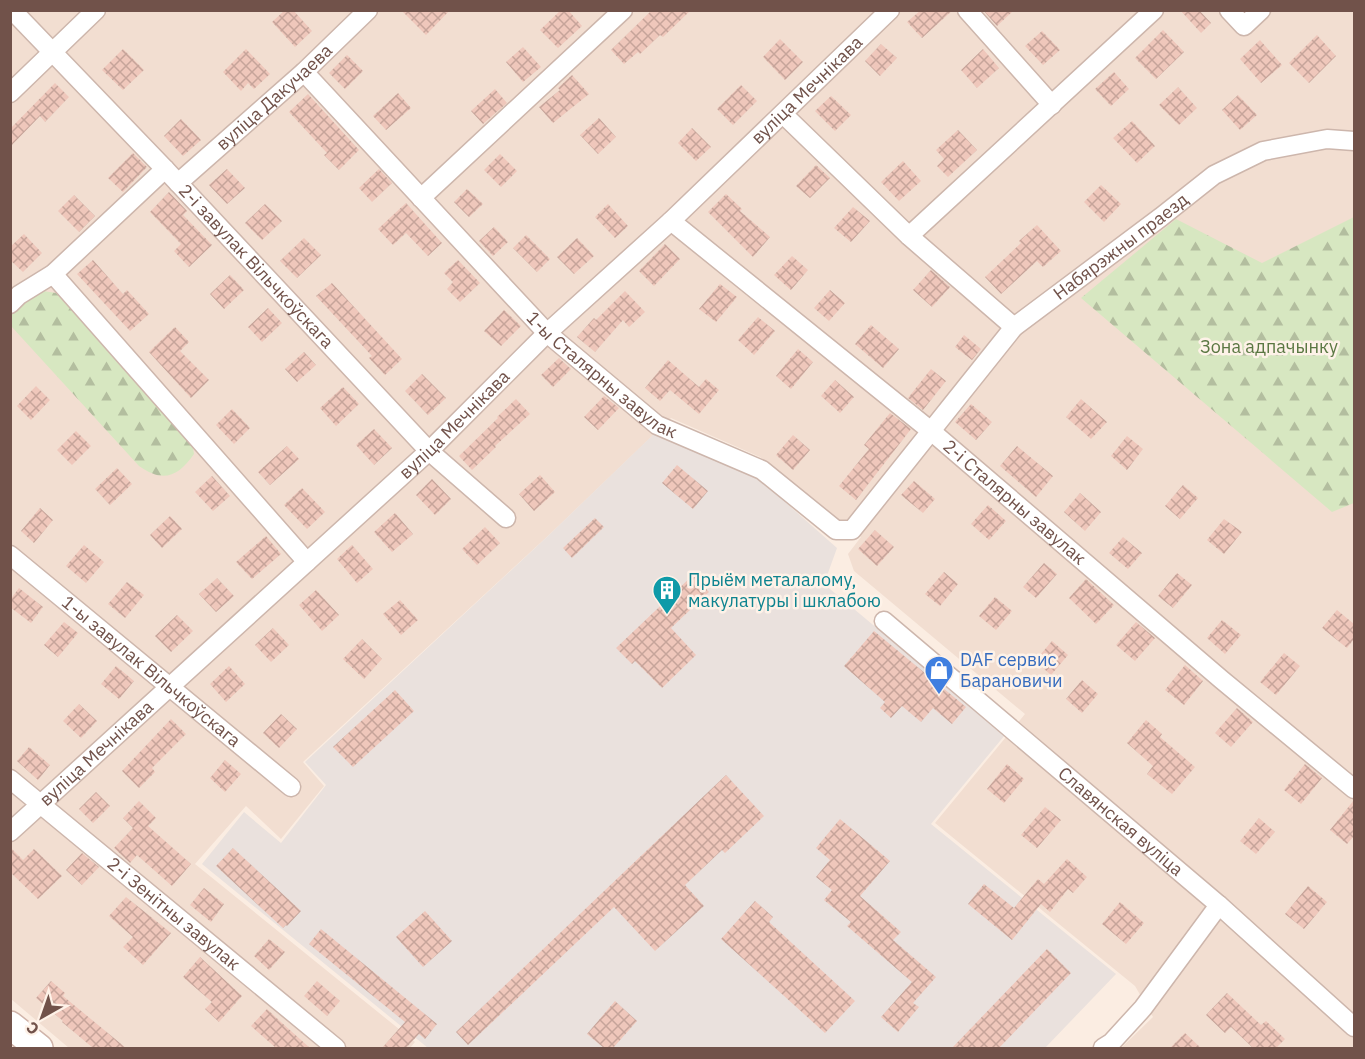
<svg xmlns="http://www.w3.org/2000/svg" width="1365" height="1059" viewBox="0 0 1365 1059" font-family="'IBM Plex Sans',sans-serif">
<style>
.residential{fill:#f2ded1}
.industrial{fill:#eae1dd}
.forest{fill:url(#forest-firs)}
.building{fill:url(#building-cross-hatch)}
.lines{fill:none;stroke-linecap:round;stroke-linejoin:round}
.minor-casing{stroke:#cdb6ac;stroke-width:21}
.secondary-casing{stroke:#d0b4aa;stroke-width:30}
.minor{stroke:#fff;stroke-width:18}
.secondary{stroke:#fff;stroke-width:27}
.labels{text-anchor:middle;stroke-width:5;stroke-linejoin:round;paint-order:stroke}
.street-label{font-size:18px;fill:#71524a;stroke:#fef2e8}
.park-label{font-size:18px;fill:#5a7742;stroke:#fef2e8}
.culture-label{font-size:18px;fill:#0d838f;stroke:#fef2e8;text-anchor:start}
.shop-label{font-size:18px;fill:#366cbe;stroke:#fef2e8;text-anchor:start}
</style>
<defs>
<pattern id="forest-firs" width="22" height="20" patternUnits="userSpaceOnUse" patternTransform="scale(1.5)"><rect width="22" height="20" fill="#d7e7c1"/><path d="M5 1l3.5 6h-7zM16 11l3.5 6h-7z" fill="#b3be9f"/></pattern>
<pattern id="building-cross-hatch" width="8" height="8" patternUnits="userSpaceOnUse" patternTransform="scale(1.5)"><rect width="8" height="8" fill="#efc7bb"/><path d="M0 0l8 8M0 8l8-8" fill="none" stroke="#c6a49a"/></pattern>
</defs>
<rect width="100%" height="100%" fill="#fbede2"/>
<path class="residential" d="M10,11H1354V1048H1121L1153,1017L1135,986L935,823L1025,714L854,571L848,554L861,537L760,457L671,418L549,535L303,762L324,786L281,839L246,806L195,864L415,1042L410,1048H69L11,999Z"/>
<path class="industrial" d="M657,431L750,471L837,548L824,584L1005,735L931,824L1116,974L1045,1048H428L202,864L244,812L281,843L326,785L305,762L549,535Z"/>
<path class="forest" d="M1354,217V503L1332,512L1081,298L1176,219L1262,263Z
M43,291L56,293L192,443L194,454C178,477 163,483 139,466L11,326V315C20,304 30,297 43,291Z"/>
<path class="building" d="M285,10H293L312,31L295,47L272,22Z
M401,10H450L426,35Z
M561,10H568L582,26L558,48L540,30Z
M652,10H691L663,37L660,35L640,54L638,52L624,64L611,50Z
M921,10H953L922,38L907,22Z
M983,10H1014L997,26Z
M1180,10H1199L1211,23L1201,33Z
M1163,30L1184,52L1156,79L1135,58Z
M1042,31L1060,50L1043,65L1025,46Z
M1317,35L1336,56L1309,83L1289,63Z
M780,39L803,62L785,80L763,57Z
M1260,40L1282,65L1261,83L1240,59Z
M881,44L897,58L880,76L865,61Z
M523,47L541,67L523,82L506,62Z
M123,49L144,70L123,90L102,70Z
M246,49L270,74L254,89L248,83L241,91L223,72Z
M983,49L999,68L977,88L961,70Z
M347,55L363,71L345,89L329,73Z
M1114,72L1129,89L1111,106L1095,89Z
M572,75L589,94L553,123L539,107L560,90L558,88Z
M55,83L69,97L45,122L40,116L10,147V129Z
M741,85L757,101L733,125L717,109Z
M1178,87L1197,108L1179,125L1159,105Z
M495,89L507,103L483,124L471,111Z
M398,93L411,108L386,130L373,116Z
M308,94L359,150L339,170L324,155L327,153L289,112Z
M1238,95L1257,115L1240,130L1222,110Z
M831,96L851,115L835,131L815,111Z
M599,118L616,137L598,154L580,135Z
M181,119L201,140L183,156L164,136Z
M1132,121L1155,146L1137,163L1113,138Z
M692,128L711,147L696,161L678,143Z
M958,130L977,150L948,177L937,166L944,159L936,150Z
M133,153L147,167L123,192L108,178Z
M500,154L517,171L501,187L484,170Z
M903,161L921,181L899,201L881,182Z
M816,165L830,178L810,198L796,186Z
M227,169L245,188L227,204L209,185Z
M379,169L392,183L372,202L359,188Z
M1101,185L1121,204L1104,222L1084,202Z
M467,189L483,204L469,217L454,202Z
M169,192L187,211L183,215L212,245L189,267L174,251L181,244L150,212Z
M726,194L742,209L740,211L770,237L753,257L708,212Z
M74,195L95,216L79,232L58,211Z
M406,203L442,243L428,256L406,233L393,245L378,229Z
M265,204L282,221L262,240L245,223Z
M608,204L628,226L615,238L595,217Z
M853,207L870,221L851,242L834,228Z
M1037,225L1061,251L1043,267L1037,261L1001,294L985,277L1021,243L1019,241Z
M494,227L508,242L493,256L479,241Z
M24,234L42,253L23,272L10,260V247Z
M526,235L550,259L537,272L513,248Z
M304,238L321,255L297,278L280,261Z
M577,238L594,256L574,274L557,257Z
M665,244L680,259L654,286L639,271Z
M792,256L808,270L791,290L774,275Z
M93,260L123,294L127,290L149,314L130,331L77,274Z
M458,260L480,283L460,302L447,289L453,282L444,273Z
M931,270L950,287L932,307L913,290Z
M230,275L244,290L224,309L210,294Z
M332,283L402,359L385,375L369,358L372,356L316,296Z
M720,284L737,297L716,322L699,309Z
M830,290L845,303L829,321L814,308Z
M625,291L645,312L629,327L623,320L595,352L577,337L594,318L596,320Z
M268,308L282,323L262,342L248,327Z
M504,310L521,326L501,346L484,331Z
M758,317L775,331L754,355L738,340Z
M871,325L899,349L883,368L855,344Z
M175,327L189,342L180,351L209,380L191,398L149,352Z
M964,335L981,349L972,360L955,347Z
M798,349L813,362L791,389L776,376Z
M304,352L316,365L297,382L285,369Z
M559,358L571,369L553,387L541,375Z
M668,360L699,387L706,379L719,390L699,414L670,390L660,401L645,388Z
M931,369L946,381L923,410L908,398Z
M422,374L446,398L428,415L405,391Z
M835,380L854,397L840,413L821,396Z
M36,386L50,400L31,420L17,406Z
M343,387L359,404L336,426L320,408Z
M604,396L619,408L598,430L584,417Z
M516,399L530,414L495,446L496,447L472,470L459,456L498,418L497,417Z
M1081,399L1107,422L1091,439L1066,417Z
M971,404L992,422L976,440L955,422Z
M232,409L250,428L234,444L216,425Z
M890,413L911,429L856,500L839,486L869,449L864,445Z
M374,429L392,448L374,465L356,445Z
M76,431L91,446L72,465L57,450Z
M793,435L810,450L793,470L776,455Z
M1127,436L1143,449L1127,470L1111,456Z
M287,446L299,459L270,485L258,472Z
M1017,446L1053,476L1036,497L1000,466Z
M677,465L708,491L693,509L662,483Z
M117,468L132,484L110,505L95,489Z
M540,475L555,492L534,511L519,494Z
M212,476L230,496L213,511L195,492Z
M432,479L451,499L435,515L416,495Z
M914,481L935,499L923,513L901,495Z
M1183,485L1198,498L1180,519L1165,506Z
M302,488L325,512L307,529L284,505Z
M1080,493L1101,512L1085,531L1064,512Z
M988,505L1006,521L989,540L971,524Z
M40,508L53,520L34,543L21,531Z
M395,513L413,534L392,552L374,532Z
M170,516L182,529L162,548L150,535Z
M595,518L604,527L572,558L563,548Z
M1224,519L1242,532L1224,554L1207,540Z
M485,527L500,543L477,565L462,549Z
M875,530L894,547L877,566L858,549Z
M266,536L281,554L252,579L236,562Z
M1123,537L1142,553L1128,569L1109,553Z
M84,545L104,562L86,583L66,566Z
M352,545L373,569L357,583L337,559Z
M1044,563L1057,574L1036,598L1023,587Z
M944,572L958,584L940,606L925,594Z
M1177,573L1192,585L1173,608L1158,596Z
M693,575L709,592L671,628L696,655L662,688L635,661L632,664L616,648Z
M217,578L234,596L216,612L199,594Z
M1086,579L1114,605L1096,624L1069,598Z
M127,582L144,595L125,618L108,604Z
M19,588L43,607L31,623L10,607V600Z
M316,590L339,615L322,631L299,605Z
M995,597L1012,611L996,630L979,616Z
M400,600L418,620L401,635L383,614Z
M1337,610L1354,624V639L1347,648L1322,628Z
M177,615L193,631L171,652L155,636Z
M1222,620L1241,635L1225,654L1207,638Z
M64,622L78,633L58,657L44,645Z
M1136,622L1155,638L1135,661L1116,645Z
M273,628L289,645L271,662L255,645Z
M874,631L966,707L952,724L933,708L921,722L902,706L891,718L880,708L885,702L844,666Z
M362,639L382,659L364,679L343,659Z
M1052,641L1068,655L1051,675L1035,661Z
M1284,653L1300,666L1276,695L1260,682Z
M1185,665L1203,681L1184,705L1165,690Z
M116,666L134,681L119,699L101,684Z
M229,666L245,684L226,702L210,684Z
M1082,680L1098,694L1082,713L1066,699Z
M395,690L414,711L353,767L333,747Z
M79,704L97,721L81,738L63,721Z
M1237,708L1253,722L1231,747L1215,733Z
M281,714L297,729L279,748L263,733Z
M171,719L186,734L152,768L155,772L139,788L122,771Z
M1146,720L1162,734L1160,737L1195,767L1172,794L1147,774L1153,766L1127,743Z
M29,747L50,765L38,780L17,761Z
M225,760L241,774L225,792L210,778Z
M1007,764L1024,779L1004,803L987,789Z
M1305,764L1322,778L1301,804L1284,790Z
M726,775L764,816L725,853L722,850L685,885L704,906L655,951L614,907L468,1045L456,1032Z
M96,792L110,806L93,823L79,809Z
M1354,800V836L1347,844L1330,830Z
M139,801L156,818L148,826L191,864L172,886L137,855L130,863L114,848L133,828L123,818Z
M1045,807L1061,820L1037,848L1021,835Z
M1259,818L1275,832L1256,854L1240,841Z
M840,819L890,861L860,896L901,932L893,940L936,977L913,1003L919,1007L898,1032L881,1017L912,982L847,926L851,922L824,900L832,890L816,877L830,860L816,848Z
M10,847L23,860L34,849L62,876L38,899L10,872Z
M233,848L301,911L287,926L286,925L283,928L216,866Z
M82,853L99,867L82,885L66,870Z
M1067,859L1087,877L1073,893L1068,889L1050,912L1041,904L1012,940L968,904L984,884L1014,908L1038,879L1044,884Z
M1308,886L1327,902L1304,929L1285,914Z
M204,888L224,904L211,922L190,905Z
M126,897L171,933L143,965L123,947L133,937L109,916Z
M755,901L773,917L769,922L855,1001L825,1033L721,939Z
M1120,902L1144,923L1126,944L1102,924Z
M425,911L452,941L423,967L396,937Z
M321,929L437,1024L425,1039L419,1034L406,1048H382L405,1022L309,944Z
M269,939L285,952L269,970L254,956Z
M1047,949L1071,973L999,1048H952Z
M200,957L242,996L219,1022L205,1009L212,1002L183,977Z
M51,981L65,993L63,996L126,1048H93L62,1022L63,1021L36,998Z
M317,981L340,1001L327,1016L304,996Z
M1227,993L1261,1025L1266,1021L1285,1039L1276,1048H1253L1231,1027L1225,1033L1206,1015Z
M615,1001L637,1021L613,1048H604L587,1034Z
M267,1009L282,1023L310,1048H276L251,1026Z
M1185,1033L1201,1048H1170Z"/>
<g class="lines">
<g class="minor-casing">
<g id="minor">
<path id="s1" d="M12,10L165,169L429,451L506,518"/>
<path d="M967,10L1052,105"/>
<path d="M1229,10L1244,26L1261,10"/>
<path id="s2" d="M304,72L547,333L657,425L762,470L836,530H852L1014,327L1161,217L1214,175L1263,151L1327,139L1354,141"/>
<path d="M10,93L96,10"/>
<path d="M783,114L909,236L1014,327"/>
<path id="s3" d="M178,183L304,72L368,10"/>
<path d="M421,198L623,10"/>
<path id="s4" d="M671,221L931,431L1222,680L1354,789"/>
<path d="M909,236L1154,10"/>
<path d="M53,274L307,562"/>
<path d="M10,304L19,295L53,274L165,169"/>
<path id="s5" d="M10,555L291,787"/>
<path id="s6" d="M884,621L1219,905L1354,1027"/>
<path id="s7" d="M10,779L336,1048"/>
<path id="s8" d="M10,832L429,451L547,333L671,221L890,10"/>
<path d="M1103,1048L1111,1043L1143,1008L1219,905"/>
</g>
</g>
<g class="secondary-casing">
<path id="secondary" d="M10,1025L39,1048"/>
</g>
<use href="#minor" class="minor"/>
<use href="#secondary" class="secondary"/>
</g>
<defs>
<g id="building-pin" transform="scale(1.5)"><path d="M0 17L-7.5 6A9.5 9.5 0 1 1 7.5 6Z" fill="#0f9aa8" stroke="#fef2e8"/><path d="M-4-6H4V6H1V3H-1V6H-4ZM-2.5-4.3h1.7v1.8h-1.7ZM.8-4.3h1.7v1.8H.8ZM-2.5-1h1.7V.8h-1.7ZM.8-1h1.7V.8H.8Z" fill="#fff"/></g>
<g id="shop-pin" transform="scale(1.5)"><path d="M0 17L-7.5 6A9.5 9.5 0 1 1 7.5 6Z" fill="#3f7fe0" stroke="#fef2e8"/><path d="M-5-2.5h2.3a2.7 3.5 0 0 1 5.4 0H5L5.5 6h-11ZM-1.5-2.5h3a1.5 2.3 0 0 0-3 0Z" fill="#fff"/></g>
</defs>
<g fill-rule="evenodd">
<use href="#building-pin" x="667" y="590"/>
<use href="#shop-pin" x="939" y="670"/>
</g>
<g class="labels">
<g class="street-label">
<text dy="6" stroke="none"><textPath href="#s8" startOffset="1089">вуліца Мечнікава</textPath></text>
<text dy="6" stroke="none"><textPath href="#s3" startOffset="129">вуліца Дакучаева</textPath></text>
<text dy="6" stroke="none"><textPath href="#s2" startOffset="1119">Набярэжны праезд</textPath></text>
<text dy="6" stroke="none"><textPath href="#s1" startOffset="354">2-і завулак Вільчкоўскага</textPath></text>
<text dy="6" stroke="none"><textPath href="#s2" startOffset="426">1-ы Сталярны завулак</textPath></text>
<text dy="6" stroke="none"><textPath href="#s8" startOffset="603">вуліца Мечнікава</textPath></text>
<text dy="6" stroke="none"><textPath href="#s4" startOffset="444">2-і Сталярны завулак</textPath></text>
<text dy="6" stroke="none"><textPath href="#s5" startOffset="183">1-ы завулак Вільчкоўскага</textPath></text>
<text dy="6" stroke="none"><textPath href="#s8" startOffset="117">вуліца Мечнікава</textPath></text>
<text dy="6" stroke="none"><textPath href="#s6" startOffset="310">Славянская вуліца</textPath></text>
<text dy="6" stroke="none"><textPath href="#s7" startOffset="212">2-і Зенітны завулак</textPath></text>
</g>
<g class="park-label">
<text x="1269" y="353">Зона адпачынку</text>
</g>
<g class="culture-label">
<text x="688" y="586">Прыём металалому,<tspan x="688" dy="21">макулатуры і шклабою</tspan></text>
</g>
<g class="shop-label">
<text x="960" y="666">DAF сервис<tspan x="960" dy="21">Барановичи</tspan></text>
</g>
</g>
<rect width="1365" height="1059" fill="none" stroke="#71524a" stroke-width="24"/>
<g transform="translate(42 1017) rotate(220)" stroke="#fef2e8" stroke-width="4.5" paint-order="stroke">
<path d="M0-4.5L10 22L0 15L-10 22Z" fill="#71524a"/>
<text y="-9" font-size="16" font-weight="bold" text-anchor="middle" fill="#71524a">С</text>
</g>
</svg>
